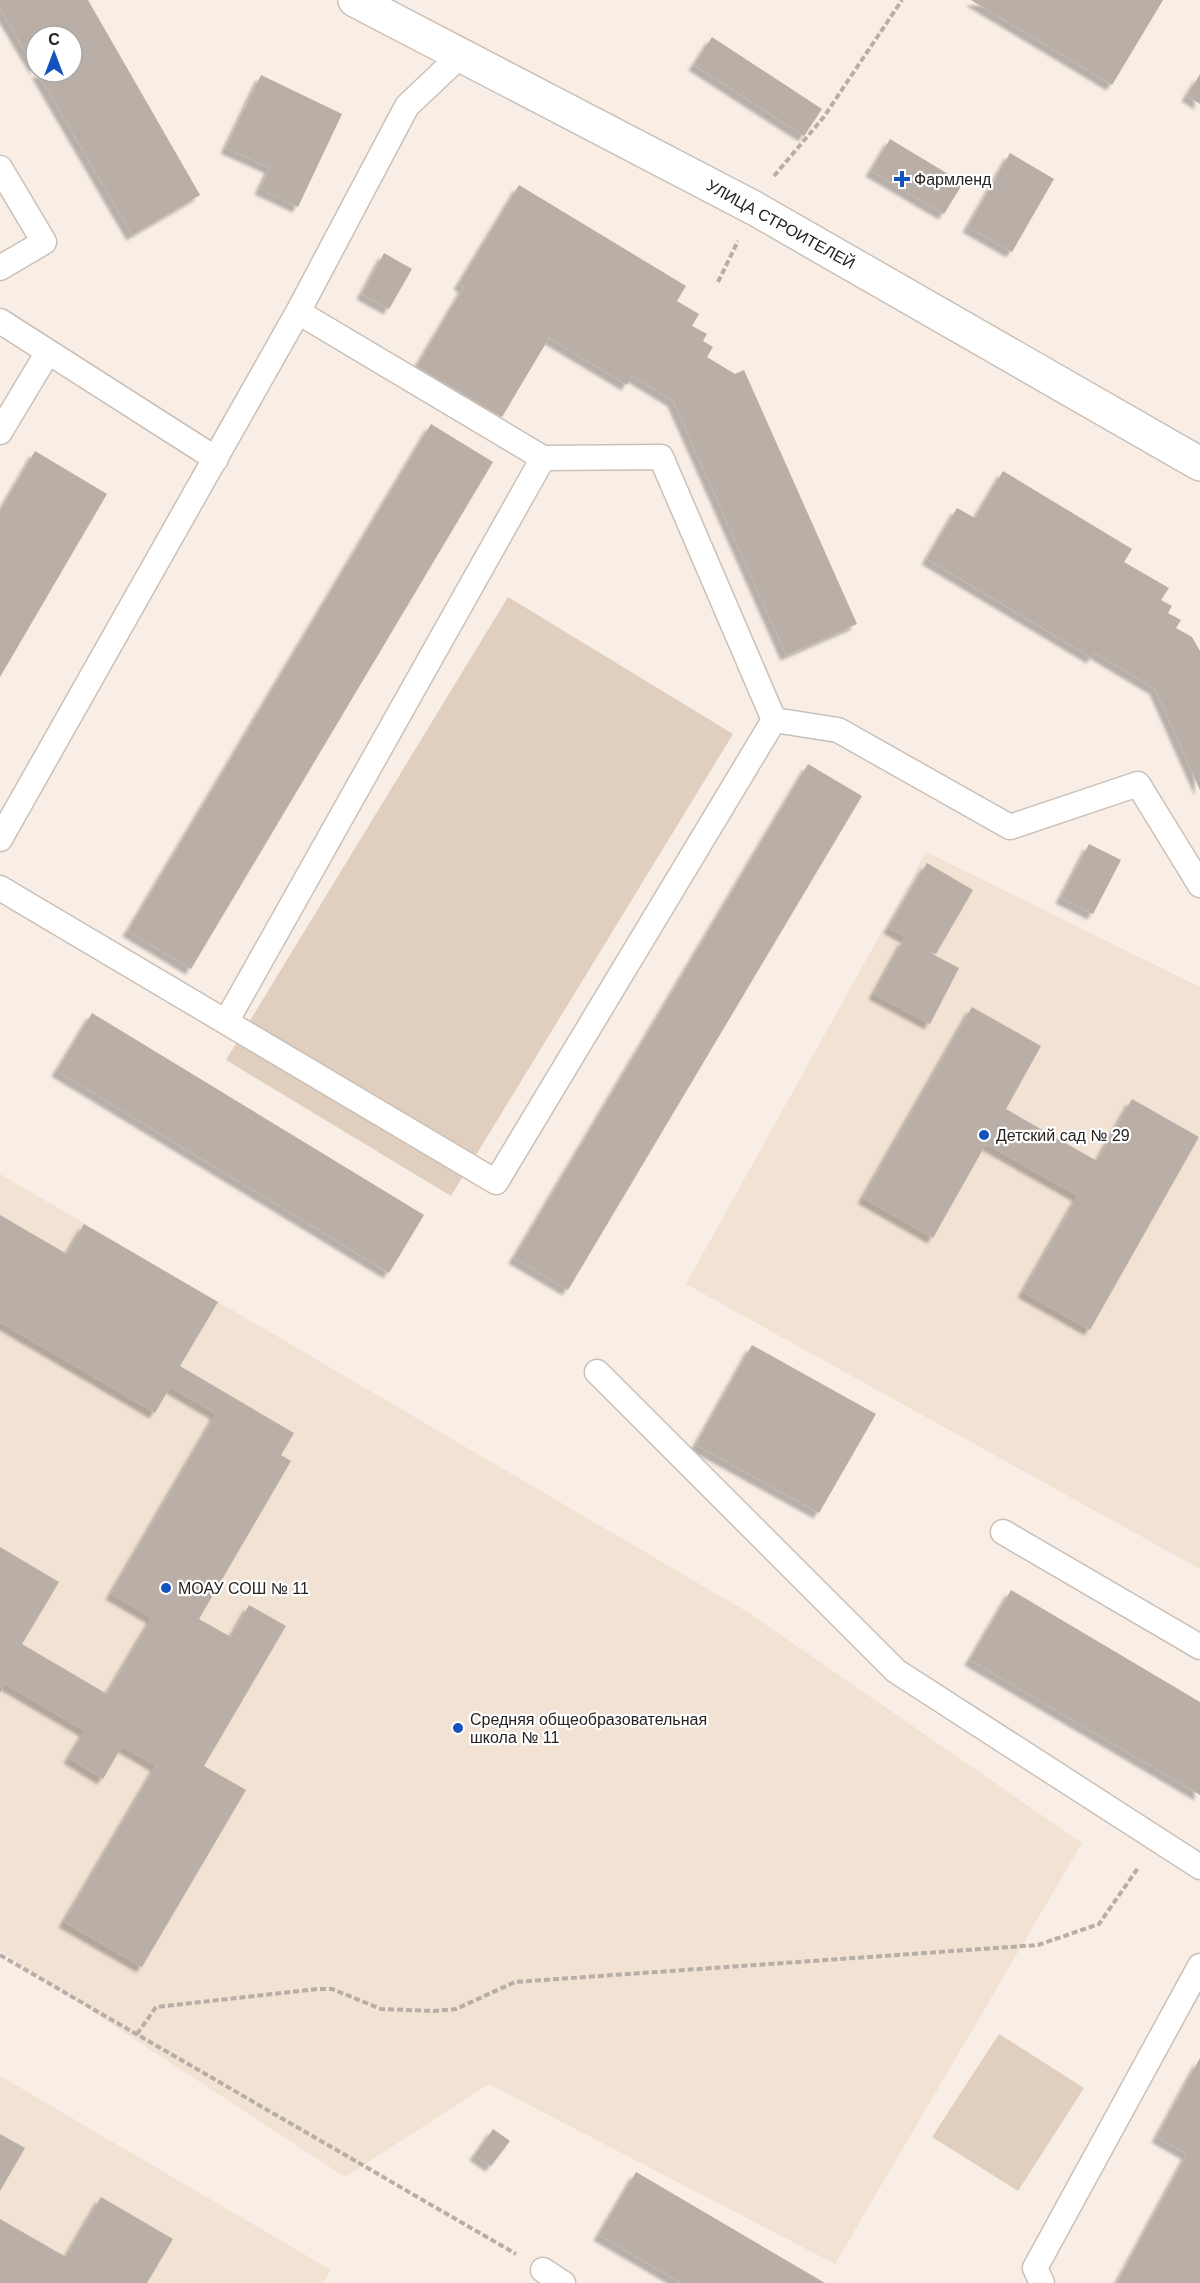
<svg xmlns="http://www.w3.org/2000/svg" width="1200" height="2283" viewBox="0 0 1200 2283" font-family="Helvetica,sans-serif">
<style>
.built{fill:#f1e2d3}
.green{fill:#e0cebe}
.building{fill:#b9afa7;filter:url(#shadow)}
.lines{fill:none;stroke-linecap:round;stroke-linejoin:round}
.service-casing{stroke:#cac0b8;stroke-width:27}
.secondary-casing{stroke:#cac0b8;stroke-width:36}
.path{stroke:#b7aea7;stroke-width:4;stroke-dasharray:6 3;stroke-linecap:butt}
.service{stroke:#fff;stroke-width:24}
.secondary{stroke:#fff;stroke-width:33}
.poi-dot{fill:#1452bd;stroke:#fff;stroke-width:2}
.labels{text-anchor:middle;stroke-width:4.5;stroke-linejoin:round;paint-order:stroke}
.poi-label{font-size:16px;fill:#26221f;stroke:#fff;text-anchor:start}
.street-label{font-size:16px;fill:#26221f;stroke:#fff}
</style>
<defs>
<filter id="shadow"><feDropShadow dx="-5.5" dy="5.5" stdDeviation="1.5" flood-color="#0004"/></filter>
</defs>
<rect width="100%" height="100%" fill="#f8eee5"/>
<path class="built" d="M926,852L1200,987V1569L686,1284Z
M0,1174L749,1613L1082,1843L835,2264L489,2084L345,2177L0,1951Z
M0,2076L331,2270L323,2283H0Z"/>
<path class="green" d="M508,597L733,734L451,1196L226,1060Z
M999,2034L1084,2088L1018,2191L932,2137Z"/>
<path class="building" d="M0,0H88L200,195L132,235L37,72H72V36H36V70L0,9Z
M971,0H1163L1112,85Z
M712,37L822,109L804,136L694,65Z
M1200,74V104L1187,96Z
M261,75L342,114L298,207L260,189L270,168L226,148Z
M890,139L963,183L944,214L871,171Z
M1010,153L1054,179L1012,252L968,227Z
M519,185L686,286L677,301L699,314L692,326L707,334L703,341L713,347L707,357L735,374L744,370L857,624L786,655L673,401L632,376L627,385L549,338L502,417L417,366L464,287L459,284Z
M384,253L412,269L389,309L362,294Z
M431,424L493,462L191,969L128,931Z
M35,451L107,494L0,677V511Z
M1003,471L1132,549L1124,562L1169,588L1161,600L1172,606L1168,613L1181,620L1176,628L1192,637L1200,651V790L1155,689L1095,653L1092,658L927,559L957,508L975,518Z
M808,764L862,796L568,1290L514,1258Z
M1089,844L1121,860L1093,914L1061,898Z
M927,863L973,890L936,954L889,928Z
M904,939L959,968L930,1024L874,994Z
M972,1007L1041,1046L1006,1109L1097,1161L1132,1099L1199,1137L1090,1330L1023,1292L1078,1196L986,1144L933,1238L863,1198Z
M92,1013L424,1215L389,1273L57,1071Z
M0,1215L67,1254L84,1224L218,1302L180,1366L294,1433L281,1455L291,1461L199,1619L231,1637L249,1605L286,1626L204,1766L246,1790L142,1967L64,1922L156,1766L122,1746L103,1779L69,1758L85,1731L5,1684L0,1693V1547L59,1582L22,1644L107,1694L152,1618L111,1594L216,1414L170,1387L155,1413L0,1322Z
M752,1345L876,1414L819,1513L696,1445Z
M1011,1590L1200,1702V1795L970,1660Z
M1200,2058V2283H1117L1187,2154L1157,2137Z
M493,2129L510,2141L491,2166L475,2155Z
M0,2134L25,2148L0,2191Z
M636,2172L825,2283H681L599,2235Z
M101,2197L173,2239L147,2283H0V2219L66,2257Z"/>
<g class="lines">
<g class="service-casing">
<path id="service" d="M0,168L44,242L0,268
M298,312L543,458L661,457L774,720
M0,321L216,459
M0,432L48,352
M774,720L838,730L1010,827L1138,784L1200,885
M0,839L298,312L407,106L462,54
M0,888L496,1182L774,720
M226,1022L543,458
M597,1372L896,1671L1200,1867
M1003,1532L1200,1647
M543,2270L563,2283
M1042,2283L1035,2268L1200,1966"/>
</g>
<g class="secondary-casing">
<path id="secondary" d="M355,0L754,208L1200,464"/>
</g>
<path class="path" d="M774,176L823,118L902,0
M718,282L738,241
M0,1955L516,2254
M137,2034L156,2007L317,1989H332L381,2009L434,2011L456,2009L515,1982L1038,1945L1099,1924L1138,1868"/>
<use href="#service" class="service"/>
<use href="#secondary" class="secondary"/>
</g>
<g class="poi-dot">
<path d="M899 170h6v6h6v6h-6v6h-6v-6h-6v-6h6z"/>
<circle cx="984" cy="1135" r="6"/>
<circle cx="166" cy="1588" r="6"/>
<circle cx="458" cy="1728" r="6"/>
</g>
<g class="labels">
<g class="poi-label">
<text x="914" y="185">Фармленд</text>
<text x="996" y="1141">Детский сад № 29</text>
<text x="178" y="1594">МОАУ СОШ № 11</text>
<text x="470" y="1725">Средняя общеобразовательная<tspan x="470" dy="18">школа № 11</tspan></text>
</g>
<g class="street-label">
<text transform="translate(781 224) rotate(29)" y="6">УЛИЦА СТРОИТЕЛЕЙ</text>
</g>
</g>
<g transform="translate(54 54)"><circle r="28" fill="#ffffff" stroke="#a8a7a5" stroke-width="1.5"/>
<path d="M0-4.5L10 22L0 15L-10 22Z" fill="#1452bd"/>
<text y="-9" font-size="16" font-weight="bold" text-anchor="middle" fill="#26221f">С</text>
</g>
</svg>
